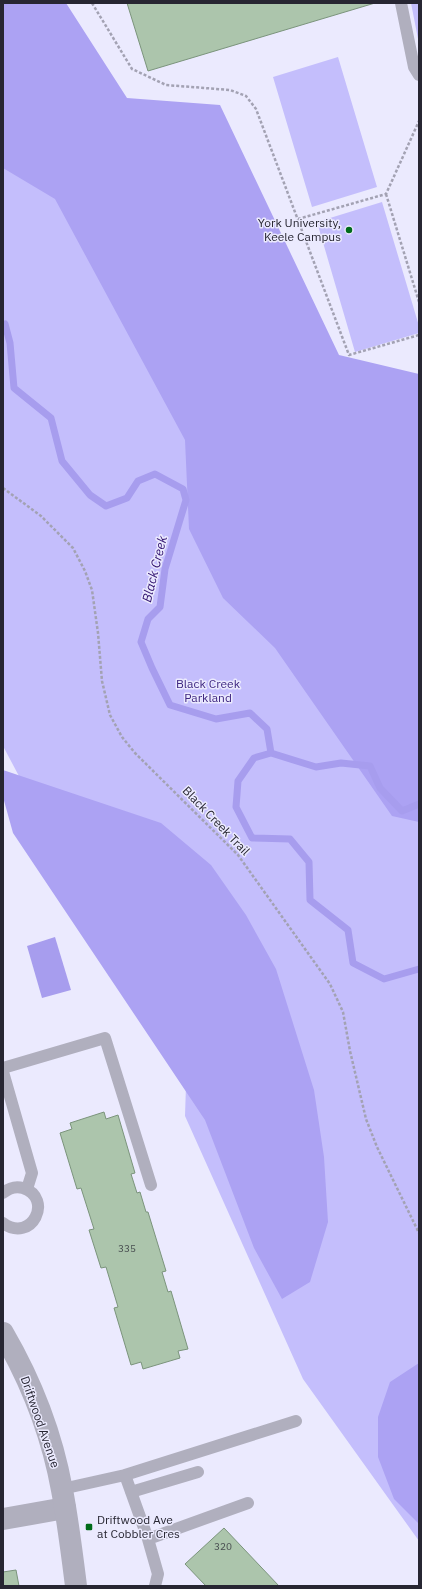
<svg xmlns="http://www.w3.org/2000/svg" width="422" height="1589" viewBox="0 0 422 1589" font-family="'IBM Plex Sans',sans-serif">
<style>
.green{fill:#c4befc}
.forest{fill:#aca2f3}
.water{fill:#a79dee}
.lines{fill:none;stroke-linecap:round;stroke-linejoin:round}
.stream{stroke:#a79dee;stroke-width:7}
.building{fill:#acc5ac;stroke:#7b947c}
.path{stroke:#a3a2b3;stroke-width:2.5;stroke-dasharray:3 2;stroke-linecap:butt}
.service{stroke:#b0afbe;stroke-width:12}
.minor{stroke:#b0afbe;stroke-width:22}
.tertiary{stroke:#b0afbe;stroke-width:22}
.poi-dot{fill:#006b1a;stroke:#ebeafe;stroke-width:1.5}
.labels{text-anchor:middle;stroke-width:3;stroke-linejoin:round;paint-order:stroke}
.number-label{font-size:10px;fill:#484e50}
.poi-label{font-size:12px;fill:#272632;stroke:#ebeafe;text-anchor:end}
.park-label{font-size:12px;fill:#3e2681;stroke:#ebeafe}
.street-label{font-size:12px;fill:#272632;stroke:#ebeafe}
.water-label{font-size:13px;font-style:italic;fill:#30116e;stroke:#ebeafe}
</style>
<rect width="100%" height="100%" fill="#ebeafe"/>
<path class="green" d="M3,3L419,666V1541L303,1379L185,1116L189,994L29,795L3,746Z
M411,3H419V44Z
M338,57L377,187L312,207L273,77Z
M382,202L419,326V333L355,352L317,222Z"/>
<path class="forest" d="M3,3H66L127,98L220,105L339,355L419,374V822L392,816L275,648L223,598L189,529L185,440L55,199L3,168Z
M3,770L161,823L211,865L246,915L276,969L314,1090L324,1157L328,1222L310,1282L282,1299L254,1248L205,1120L13,833L3,797Z
M419,1363V1524L394,1499L378,1457V1417L390,1382Z"/>
<path class="water" d="M55,937L71,990L42,998L27,946Z"/>
<g class="lines">
<path class="stream" d="M3,325L5,324L10,343L14,388L51,418L62,461L90,495L106,506L127,498L138,481L155,474L183,489L186,500L165,569L160,607L148,619L141,642L152,668L170,705L216,719L250,713L267,729L271,753
M271,753L254,758L238,781L236,807L252,838L290,839L309,862L310,900L348,930L353,963L384,979L419,969
M271,753L316,767L341,763L370,766L380,788L402,811L419,804"/>
</g>
<path class="building" d="M127,3H375L148,71Z
M104,1112L106,1119L118,1115L135,1173L131,1174L137,1193L140,1192L146,1212H148L166,1271L162,1272L168,1292L171,1291L188,1349L178,1351L180,1358L143,1369L141,1362L131,1365L114,1308L118,1307L106,1267L101,1268L89,1230L94,1229L81,1188L77,1189L60,1133L72,1129L70,1123Z
M224,1528L279,1586H206L185,1564Z
M16,1570L19,1586H3V1572Z"/>
<g class="lines">
<path class="path" d="M92,3L132,69L166,85L230,90L246,96L256,109L349,355L419,335
M386,194L419,302
M298,219L386,194L419,121
M3,488L41,516L73,548L85,571L92,590L98,633L102,681L110,715L122,737L135,753L238,855L330,984L343,1012L350,1051L366,1119L377,1147L419,1233"/>
<path class="service" d="M401,3L414,67L419,75
M3,1068L105,1038L151,1185
M3,1072L32,1173L27,1189
M3,1193C9,1188 16,1186 23,1188C54,1198 32,1244 3,1223
M125,1475L148,1539L248,1503
M62,1489L125,1475L296,1421
M131,1492L198,1472
M148,1539L158,1574L155,1586"/>
<path class="minor" d="M3,1519L65,1508"/>
<path class="tertiary" d="M3,1333C31,1381 52,1435 62,1490C68,1521 72,1554 76,1586"/>
</g>
<g class="poi-dot">
<circle cx="349" cy="230" r="4"/>
<rect x="85" y="1523" width="8" height="8" rx="2"/>
</g>
<g class="labels">
<g class="number-label">
<text x="127" y="1252">335</text>
<text x="223" y="1550">320</text>
</g>
<g class="poi-label">
<text x="341" y="227">York University,<tspan x="341" dy="14">Keele Campus</tspan></text>
<text x="97" y="1524" text-anchor="start">Driftwood Ave<tspan x="97" dy="14">at Cobbler Cres</tspan></text>
</g>
<g class="park-label">
<text x="208" y="688">Black Creek<tspan x="208" dy="14">Parkland</tspan></text>
</g>
<g class="street-label">
<text transform="translate(216 821) rotate(46)" y="4">Black Creek Trail</text>
<text transform="translate(40 1422) rotate(71)" y="4">Driftwood Avenue</text>
</g>
<g class="water-label">
<text transform="translate(154 569) rotate(-76)" y="5">Black Creek</text>
</g>
</g>
<rect width="422" height="1589" fill="none" stroke="#272632" stroke-width="8"/>
</svg>
